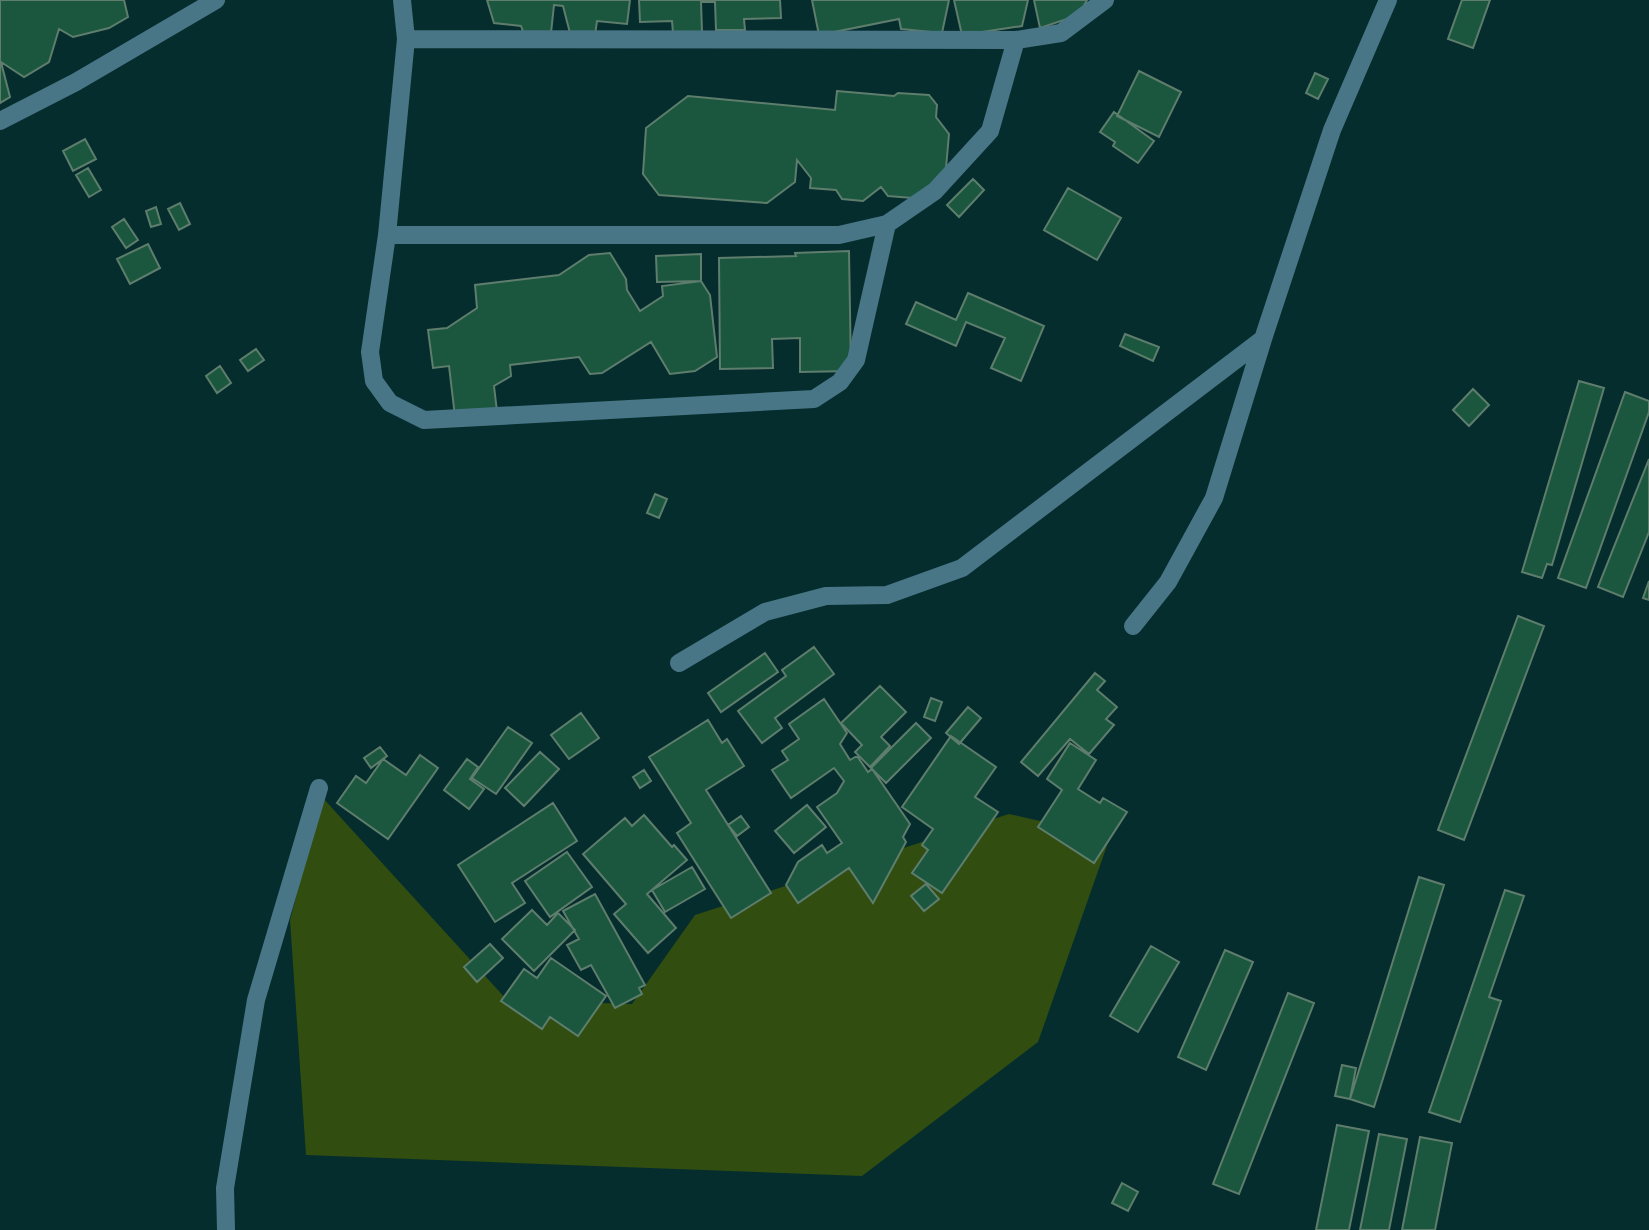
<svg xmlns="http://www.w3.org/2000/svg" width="1649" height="1230" viewBox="0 0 1649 1230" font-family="'Open Sans',sans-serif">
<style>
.green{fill:#314e10}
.building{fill:#1b573e;stroke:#5e7d6d;stroke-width:2}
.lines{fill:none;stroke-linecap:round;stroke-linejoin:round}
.minor{stroke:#497687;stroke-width:18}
</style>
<rect width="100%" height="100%" fill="#052d2d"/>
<path class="green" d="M322,797L507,1000L632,1004L695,915L1009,814L1110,837L1038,1042L862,1176L306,1155L290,920Z"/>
<path class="building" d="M0,0H124L128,17L109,28L73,37L59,29L49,62L24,77L1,62L10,97L0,103Z
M487,0H630L627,24L597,21L595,35L570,33L563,6L554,5L551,33L525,37L521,26L494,23Z
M639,0H780L781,18L744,19L745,30H716L715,2H701L702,32L673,33L672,21L640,22Z
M812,0H949L942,33L901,29L899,19L819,35Z
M954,0H1028L1022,26L962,35Z
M1034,0H1087L1079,15L1040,28Z
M1462,0H1490L1473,48L1448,39Z
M1139,71L1181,92L1159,137L1117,116Z
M1315,73L1328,79L1318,99L1306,93Z
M837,91L894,96L898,93L929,95L937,105L936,117L949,134L945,179L925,199L888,196L881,187L863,201L842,199L836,190L810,188L811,178L797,160L795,182L767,203L659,195L643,174L646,128L688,96L835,110Z
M1114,112L1154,141L1138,163L1113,146L1115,142L1100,132Z
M85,139L96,159L73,171L63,151Z
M88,168L101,190L89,197L76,175Z
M973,179L984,190L959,217L947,205Z
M1068,188L1121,218L1097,260L1044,230Z
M180,203L190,224L179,230L168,209Z
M156,207L161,224L151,227L146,211Z
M124,219L138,240L126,248L112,227Z
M148,244L160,268L130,284L117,259Z
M849,251L851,371L800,372V338L772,339L773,368L720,369L719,258L796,256L795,253Z
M610,253L626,279L627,290L640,311L663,296L662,286L701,281L710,295L717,357L695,371L670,374L651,342L602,373L590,374L579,357L510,365L511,376L494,386L498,420L456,425L449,366L433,368L428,330L447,328L477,308L475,285L559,275L589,255Z
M701,254V281L657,282L656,256Z
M968,293L1044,326L1021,381L991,368L1005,338L966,322L956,346L906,324L916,302L956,320Z
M1125,334L1159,347L1153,361L1120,346Z
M256,349L264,360L248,371L240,360Z
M220,366L231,383L217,393L206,376Z
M1579,381L1604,388L1552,565L1547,564L1542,578L1522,572Z
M1473,389L1489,405L1469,426L1453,410Z
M1625,392L1649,401V412L1586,588L1558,578Z
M1649,459V532L1623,597L1598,587Z
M655,494L667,499L659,518L647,513Z
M1649,581V600L1643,598Z
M1518,616L1544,626L1464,840L1438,830Z
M814,647L834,674L775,718L782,728L762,743L738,711L786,676L782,670Z
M765,653L778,672L721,712L708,693Z
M1095,673L1105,681L1097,690L1117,707L1106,719L1114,725L1089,754L1070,739L1038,776L1021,762Z
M880,686L906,712L881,737L890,746L870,767L855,752L862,745L841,723Z
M931,698L942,702L935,721L924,717Z
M824,699L847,733L840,744L850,760L857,756L868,772L872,769L910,824L903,837L906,842L873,903L849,868L798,903L786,885L798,862L822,845L827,853L842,843L817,807L837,793L844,781L834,768L791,798L772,770L788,760L782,751L799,739L789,724Z
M968,707L981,718L959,744L946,733Z
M581,713L599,738L569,759L551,735Z
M708,720L722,743L727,739L744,766L706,790L771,893L731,918L677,833L691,823L649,757Z
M916,723L931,738L886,783L871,768Z
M508,727L532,743L496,794L472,778Z
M951,736L996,767L975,797L998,812L942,893L912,873L928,850L922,845L933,829L902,807Z
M1070,743L1096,760L1078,789L1100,803L1103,798L1127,812L1094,863L1038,827L1062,790L1047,779Z
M380,747L387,756L371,768L364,758Z
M540,752L559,769L524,806L505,788Z
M420,755L438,768L388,839L337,803L356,776L366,783L383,759L406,775Z
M467,759L478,767L470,779L484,789L469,809L444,790Z
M644,770L651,781L640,788L633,777Z
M553,803L577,841L512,883L525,903L495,922L458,865Z
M807,805L826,827L794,853L775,831Z
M644,815L672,847L674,845L687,860L647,894L676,928L648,953L614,914L626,904L583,854L625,818L632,826Z
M741,816L749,827L737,836L728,825Z
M567,852L592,887L550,917L525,881Z
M692,867L705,889L665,912L652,890Z
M1419,877L1444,885L1374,1107L1350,1099Z
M926,884L939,899L924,911L911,896Z
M1505,890L1524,896L1489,997L1501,1001L1460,1122L1429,1112Z
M595,894L645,985L639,988L642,994L615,1008L591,965L581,970L567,945L579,939L563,911Z
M532,910L547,925L558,913L575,930L534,971L502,939Z
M490,944L503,958L477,982L464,967Z
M1151,946L1179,962L1138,1032L1110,1016Z
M1225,950L1253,962L1206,1070L1178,1057Z
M551,958L606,996L578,1036L550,1017L542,1029L501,1001L524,969L537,978Z
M1288,993L1314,1003L1239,1194L1213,1184Z
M1342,1065L1356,1068L1350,1099L1335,1096Z
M1337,1125L1369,1131L1349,1230H1316Z
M1379,1134L1407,1139L1389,1230H1360Z
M1420,1137L1452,1143L1435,1230H1402Z
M1122,1183L1138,1192L1128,1211L1112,1203Z"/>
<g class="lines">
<path class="minor" d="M402,0L406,39L387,235L370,352L374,381L390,403L424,420L814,399L840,382L856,360L887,224
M406,39L1016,40L1061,33L1105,0
M0,121L76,82L216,0
M387,235H839L887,224L935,191L990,131L1016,40
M1133,626L1168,582L1214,498L1263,339
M679,663L765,612L826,596L887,595L962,568L1263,339L1332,130L1388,0
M226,1230L225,1188L256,1000L319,788"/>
</g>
</svg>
